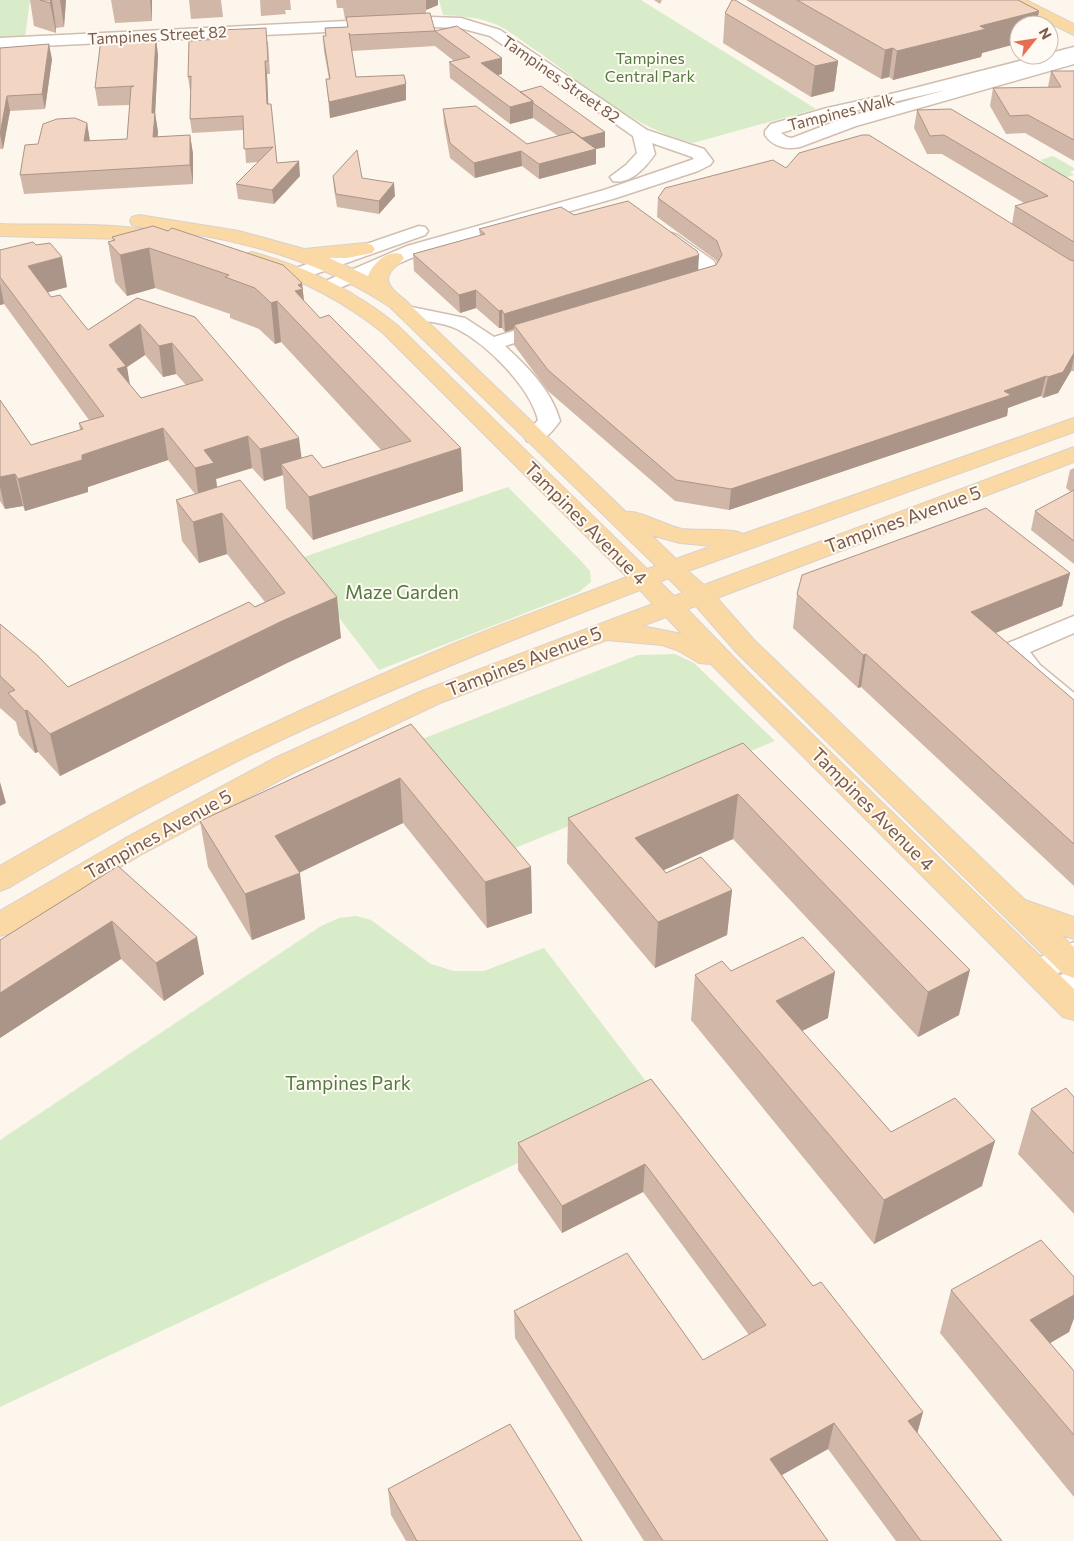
<svg xmlns="http://www.w3.org/2000/svg" width="1074" height="1541" viewBox="0 0 1074 1541" font-family="Commissioner,sans-serif">
<style>
.green{fill:#d8ecc9}
.lines{fill:none;stroke-linecap:round;stroke-linejoin:round}
.minor-casing{stroke:#d1beb0;stroke-width:3}
.major-casing{stroke:#dad1cd;stroke-width:2}
.minor{fill:#fff;fill-rule:evenodd}
.major{fill:#fbd9a5;fill-rule:evenodd}
.wall{fill:#d1b7a8;fill-rule:evenodd}
.shaded-wall{fill:#aa9588}
.building{fill:#f3d5c3;stroke:#aa9588;fill-rule:evenodd}
.labels{text-anchor:middle;stroke-width:4;stroke-linejoin:round;paint-order:stroke}
.far-street-label{font-size:16px;fill:#7a5c4d;stroke:#fffaf3}
.far-park-label{font-size:16px;fill:#537a41;stroke:#fffaf3}
.street-label{font-size:19px;fill:#7a5c4d;stroke:#fffaf3}
.park-label{font-size:19px;fill:#537a41;stroke:#fffaf3}
</style>
<rect width="100%" height="100%" fill="#fdf6ec"/>
<path class="green" d="M0,0H30L25,37L0,38Z
M439,0H641L816,109L693,143C635,129 587,87 540,53C524,43 509,29 492,23C476,17 459,16 443,15Z
M1053,156L1074,168V170L1070,172L1074,175L1064,178L1039,164L1044,162L1040,160Z
M508,487L582,562L590,571L591,582L579,592L379,670L295,560Z
M675,654L694,663L775,741L503,853L412,743L638,655Z
M356,916L371,920L431,964L454,971H484L544,948L658,1097L0,1407V1140L321,926L339,918Z"/>
<g class="lines">
<g class="minor-casing">
<path id="minor" d="M430,17L461,18L500,30L647,130L704,149L713,161L710,165L698,171L616,198L421,254L330,292L323,290L320,286L323,282L407,246L604,190L694,159L692,157L652,143L655,154C646,167 630,185 613,181L610,177L626,165L637,153L633,136L490,36L460,28L430,27L0,48V38Z
M1074,47V64L856,126L800,147C787,150 773,147 765,135V131L771,124L827,108L895,93ZM946,90L844,118L792,138L787,137L781,133L836,115Z
M419,226L425,227L428,231L425,235L307,277L300,279L293,277L291,273L293,269Z
M671,233L677,235L714,261L719,275C712,286 690,293 677,290L674,286L677,282L700,274L698,268L665,243L662,239L665,235Z
M407,306L465,318L494,337L549,320L556,322L559,326L556,330L505,346C527,366 552,391 560,421C551,433 543,444 527,441L524,436L538,420C530,387 487,344 457,329C440,321 418,321 400,316L397,312L400,308Z
M1074,616V633L1030,652L1040,665L1074,693V714C1051,708 1010,671 1005,648L1008,643Z
M1074,942V966L1037,982L1027,979L1022,971L1027,963Z
M1074,969V994L1056,1001L1046,998L1041,990L1046,982Z"/>
</g>
<g class="major-casing">
<path id="major" d="M1006,0H1026L1074,24V35L1009,3Z
M139,215L239,231L304,249L365,243L372,245L375,249L372,253L347,258H329L368,276C373,263 387,250 401,254L404,258C400,264 393,267 390,273C383,283 397,294 404,299L626,512C640,510 666,526 682,529C697,531 734,528 743,534L1074,418V432L688,571L704,585L1074,447V462L717,598L754,640L1025,900L1074,917V939L1061,935L1074,947V978L1063,974L736,652L696,606L687,609L749,673L1074,989V1020L1063,1017L711,664L699,663L677,650L662,645L607,640L440,703L295,772L144,853L11,933L0,936V911L124,839L275,758L422,691L653,604L640,590C510,640 381,692 256,752C172,793 90,839 10,887L0,891V866C146,780 301,707 458,642C514,619 571,599 627,577L383,333C341,299 297,277 245,262L242,258L245,254L252,252L259,254C311,269 355,291 397,325L647,569L656,566L390,307C333,269 271,248 205,236C181,232 156,231 132,225L130,221L132,217ZM651,535L680,543L712,546L676,559ZM668,578L683,593L674,596L660,582ZM666,617L682,634L642,626Z
M0,224C53,226 117,221 168,234L171,238L168,242L161,244L124,239L0,236Z"/>
</g>
<use href="#minor" class="minor"/>
<use href="#major" class="major"/>
</g>
<path class="wall" d="M30,0H66L64,27L56,28V33L34,26Z
M111,0H152V21L115,23Z
M189,0H221L223,17L191,19Z
M260,0H290L291,10H285L286,14L261,16Z
M336,0H438V5L426,10V14L435,31L502,58V74L498,75L520,92L605,132V147L596,149V164L539,179L522,166L475,178L450,158L444,124L443,109L527,144L558,136L533,118L510,124L450,78L449,62L454,61L435,46L352,51L356,77L406,84V100L330,118L326,79H329L324,51L323,36H326L325,28L347,27V19H345L343,8H337Z
M654,0H662L660,4Z
M746,0H1018L1039,11L1036,25H1019V43L982,53L981,57L893,80L889,77L881,79Z
M725,13L838,61L834,91L811,97L723,43Z
M156,38L158,56L155,113L158,132L157,137L190,135L193,154V184L24,194L20,175L38,144L87,123L90,141L127,139L130,105L98,106L95,88Z
M268,41L270,74H267L268,104L277,163L300,176L274,204L238,199L236,184L258,162L246,163L244,130L192,133L190,119L191,90H190L188,77Z
M0,48L52,59L45,109L10,111L3,149H0Z
M1051,71H1074V161L1025,133L1006,134L990,106L993,88L1048,87Z
M917,110L1074,182V371H1071L1058,393L1043,398L1041,396L1008,408L1007,416L729,510L675,501L548,391L514,345V329L505,332L502,328H499L476,308L460,313L414,271L413,254L480,236L479,229L574,215L698,270L716,265L717,263L716,260L657,217L658,198L786,168L1012,224L1015,206L1024,203L942,154H927L914,128Z
M333,176L362,178L395,196L379,214L337,207L334,189Z
M112,237L302,283L304,301L320,318L461,448L463,491L313,540L286,508L283,475L264,481L252,468L216,479L217,487L341,638L287,663L60,776L38,752L35,753L19,735L16,722L0,708V624L68,687L265,602L227,554L199,563L182,541L176,500L195,494L168,460L88,487V492L25,511L23,506L5,509L0,501V400L31,445L80,430L79,423L89,420L4,304L0,305V250L67,287L48,292L51,297L88,330L137,298L301,458L323,468L381,450L281,342L275,344L259,329L230,318V314L155,288L127,296L115,282L108,242L113,240ZM145,355L163,377L176,374L186,385L141,398L129,384L127,367Z
M1074,468V564L1031,530L1035,511L1071,492L1066,488L1070,470Z
M1070,573L1062,606L996,633L1074,700V886L861,687L858,688L793,628L797,594Z
M411,724L531,867L532,913L487,928L403,823L299,873L305,919L252,940L208,867L200,821Z
M743,743L959,1015L918,1037L733,839L664,870L666,873L732,890L727,935L655,968L567,863L568,818Z
M118,866L204,974L164,1001L121,959L0,1038V940Z
M731,971L828,1018L802,1031L891,1132L982,1186L874,1244L691,1020L695,975Z
M651,1079L813,1286L923,1412L917,1433L1002,1541H896L828,1449L782,1475L828,1541H644L515,1338L514,1311L703,1360L749,1335L643,1192L562,1233L518,1170V1143Z
M1074,1097V1214L1018,1154L1031,1109Z
M951,1290L1074,1295V1318L1069,1332L1050,1343L1074,1371V1497L940,1333Z
M388,1489L582,1541H406L391,1515Z"/>
<path class="shaded-wall" d="M51,0H52L56,28V33L50,3Z
M60,0H66L64,27Z
M150,0H152V21Z
M426,0H438V5L426,10Z
M1039,11L1036,25H1019V43L982,53L981,57L893,80L897,51L980,26Z
M156,38L158,56L155,116V113L158,132L156,156L153,137L152,109Z
M49,44L52,59L45,109L42,94Z
M893,48L889,77L881,79L885,50Z
M502,58V74L481,79V63Z
M265,61L267,74L269,118L267,104Z
M838,61L834,91L811,97L815,66Z
M406,84V100L330,118L329,102Z
M7,96L10,111L3,149L0,134Z
M533,101V118L510,124V107Z
M87,123L90,142L84,141Z
M605,132V147L596,149V164L539,179V164L582,138Z
M190,135L193,154V184L190,165Z
M521,151L522,166L475,178L474,163Z
M299,161L300,176L274,204L272,190Z
M394,183L395,196L379,214V201Z
M149,248L155,288L127,296L120,255Z
M699,255L698,273L514,325V329L505,332L504,314Z
M62,257L67,287L35,296L28,266Z
M0,283L4,304L0,305Z
M302,283L307,330L295,291L298,285Z
M476,290V308L460,313L459,295Z
M277,301L281,342L275,344L271,303Z
M502,310V328H499V311Z
M140,324L145,355L127,367L132,397L123,400L109,345Z
M172,343L176,374L163,377L159,346Z
M1074,353V357L1071,371L1058,393L1043,398L1048,377Z
M1046,376L1041,396L1008,408L1007,416L729,510L731,489Z
M163,428L168,460L88,487V492L25,511L18,479L82,455Z
M248,436L252,468L216,479L218,495L199,500L195,468L204,450Z
M299,438L303,469L281,464L283,475L264,481L260,449Z
M461,448L463,491L313,540L309,497Z
M15,474L23,506L5,509L0,487V477Z
M222,513L227,554L199,563L193,522Z
M1070,573L1062,606L965,645L971,612Z
M337,597L341,638L287,663L60,776L50,734L282,621Z
M866,654L861,687L858,688L863,655Z
M27,710L38,752L35,753L25,711Z
M400,778L403,823L292,876L300,873L305,919L252,940L245,894L275,836Z
M0,782L6,803L0,806Z
M738,794L733,839L633,884L635,838Z
M531,867L532,913L487,928L485,882Z
M732,890L727,935L655,968L658,922Z
M112,921L121,959L0,1038V993Z
M197,937L204,974L164,1001L156,963Z
M970,970L959,1015L918,1037L928,992Z
M835,972L828,1018L770,1047L776,1001Z
M995,1141L982,1186L874,1244L884,1200Z
M645,1164L643,1192L562,1233V1206Z
M1074,1295V1318L1069,1332L1016,1363L1030,1320Z
M923,1412L916,1438L908,1421Z
M834,1423L828,1449L766,1484L770,1459Z"/>
<path class="building" d="M40,0H51L50,3Z
M732,0H735L838,61L815,66L725,13Z
M797,0H1018L1039,11L980,26L986,29L897,51L893,48L885,50Z
M430,13L435,31L457,26L502,58L481,63L533,101L510,107L449,62L470,57L435,31L350,35L349,33L356,77L404,75L406,84L329,102L326,79H330L323,36H326L325,28L348,27L346,17Z
M266,28L268,61H265L267,104H271L277,163L299,161L272,190L236,184L273,147L244,149L243,116L190,119L191,76L188,77L189,41L220,39V30Z
M156,38L152,109V113H155L153,137L190,135V165L20,175L25,145L38,144L43,124L57,119L75,118L87,123L84,141L127,139L131,87L134,86L95,88L101,39Z
M49,44L42,94L7,96L0,134V48Z
M1051,71H1074V140L1028,115L1010,116L993,88L1061,87Z
M541,86L605,132L582,138L533,103V101L520,92Z
M476,106L527,144L573,132L596,149L539,164L521,151L474,163L450,143L443,109Z
M951,109L1074,182V242L1015,206L1048,196L944,135L930,136L917,110Z
M862,135H869L1070,260L1074,261V353L1063,372L1048,377L1046,376L1004,391L1011,395L731,489L676,480L548,370L514,325L716,265L722,255L717,241L658,198L665,188L773,160L786,168L799,153Z
M357,150L362,178L394,183L379,201L336,194L333,176Z
M628,201L697,251L699,255L504,314L502,310L499,311L476,290L459,295L413,254L485,234L479,229L561,207L574,215Z
M153,226L168,231L172,228L283,265L302,283L298,285L303,289L295,291L320,318L329,315L461,448L309,497L281,464L312,455L323,468L411,441L277,301L271,303L255,288L225,277L229,275L149,248L120,255L108,242L115,240L112,237Z
M33,242L36,245L50,243L62,257L28,266L51,297L60,295L88,330L137,298L195,317L299,438L260,449L248,436L204,450L214,463L195,468L163,428L82,455V460L18,479L15,474L0,477V400L31,445L83,429L79,423L104,416L0,277V250ZM140,324L159,346L172,343L203,380L141,398L117,369L126,366L109,345Z
M240,480L337,597L282,621L50,734L27,710L25,711L8,693L15,690L0,676V624L37,655L68,687L249,602L255,607L285,593L222,513L193,522L176,500Z
M1074,490V541L1035,511Z
M986,508L1070,573L971,612L1074,700V844L866,654L863,655L797,594L802,575Z
M411,724L531,867L485,882L400,778L275,836L300,873L245,894L200,821Z
M743,743L970,970L928,992L738,794L635,838L666,873L701,857L732,890L658,922L568,818Z
M118,866L197,937L156,963L112,921L0,993V940Z
M803,937L835,972L776,1001L891,1132L955,1098L995,1141L884,1200L695,975L722,961L731,971Z
M651,1079L813,1286L821,1282L923,1412L908,1421L1002,1541H921L834,1423L770,1459L828,1541H663L514,1311L627,1253L703,1360L766,1325L645,1164L562,1206L518,1143Z
M1066,1088L1074,1097V1154L1031,1109Z
M1041,1240L1074,1277V1295L1030,1320L1074,1371V1435L951,1290Z
M510,1424L582,1541H417L388,1489Z"/>
<g class="labels">
<g class="far-street-label">
<text transform="translate(157 35) rotate(-3)" y="6">Tampines Street 82</text>
<text transform="translate(561 79) rotate(35)" y="6">Tampines Street 82</text>
<text transform="translate(841 112) rotate(-14)" y="6">Tampines Walk</text>
</g>
<g class="far-park-label">
<text x="650" y="64">Tampines<tspan x="650" dy="18">Central Park</tspan></text>
</g>
<g class="street-label">
<text transform="translate(903 519) rotate(-20)" y="7">Tampines Avenue 5</text>
<text transform="translate(586 523) rotate(45)" y="7">Tampines Avenue 4</text>
<text transform="translate(524 661) rotate(-21)" y="7">Tampines Avenue 5</text>
<text transform="translate(873 809) rotate(45)" y="7">Tampines Avenue 4</text>
<text transform="translate(158 834) rotate(-29)" y="7">Tampines Avenue 5</text>
</g>
<g class="park-label">
<text x="402" y="599">Maze Garden</text>
<text x="348" y="1090">Tampines Park</text>
</g>
</g>
<g transform="translate(1034 40) rotate(60)"><circle r="24" fill="#fffaf3" stroke="#cabbb1"/>
<path d="M0-4L9 19L0 12L-9 19Z" fill="#e76f51"/>
<text y="-8" font-size="14" font-weight="bold" text-anchor="middle" fill="#7a5c4d">N</text>
</g>
</svg>
